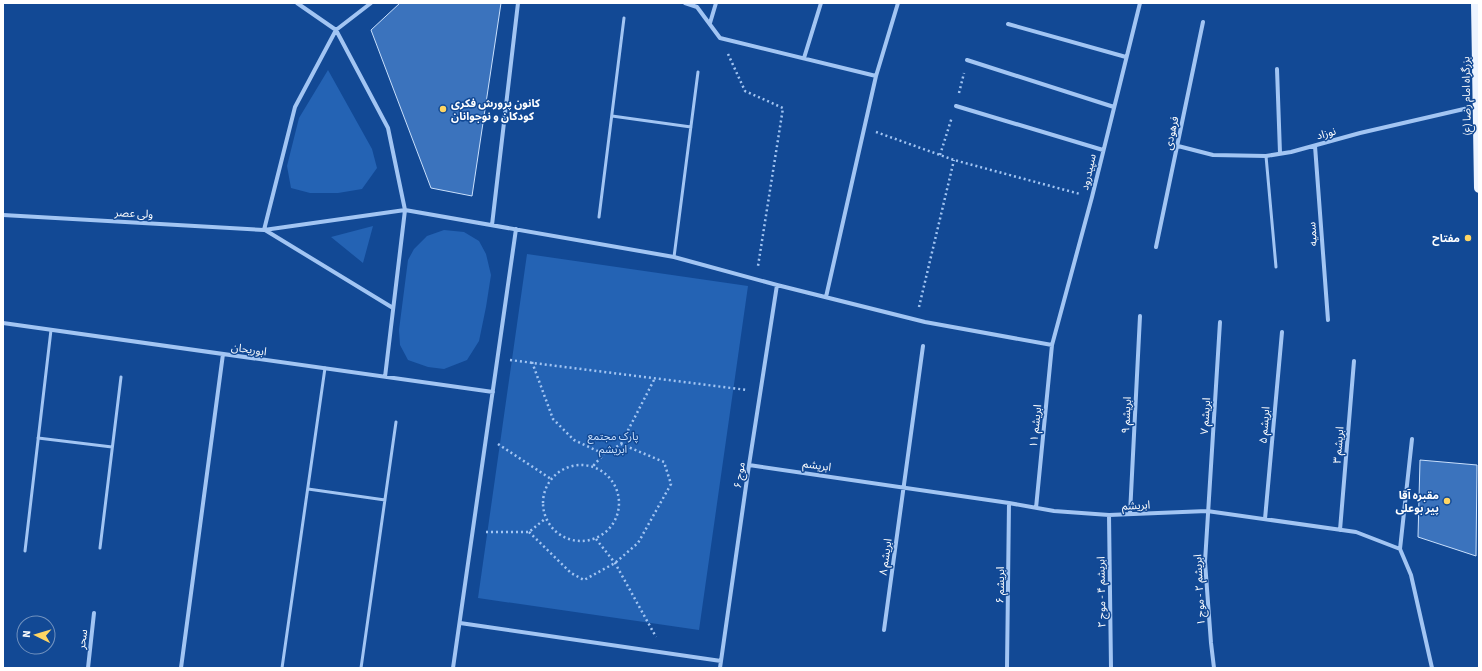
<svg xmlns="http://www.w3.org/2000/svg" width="1482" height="671" viewBox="0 0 1482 671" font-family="'Source Sans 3','Noto Sans Arabic',sans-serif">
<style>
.green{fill:#2463b4}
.building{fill:#3b73bd;stroke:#c9e0fd}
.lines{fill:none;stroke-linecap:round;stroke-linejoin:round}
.path{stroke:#a2c5f3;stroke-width:2.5;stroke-dasharray:2 3;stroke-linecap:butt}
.service{stroke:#a2c5f3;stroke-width:3}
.minor{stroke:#a2c5f3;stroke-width:4}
.primary{stroke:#edf4ff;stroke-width:10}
.poi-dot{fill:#ffd563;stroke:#124995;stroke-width:1.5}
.labels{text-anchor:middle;stroke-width:3;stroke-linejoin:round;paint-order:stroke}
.street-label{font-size:11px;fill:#fff;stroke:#124995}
.poi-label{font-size:11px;font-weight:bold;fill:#fff;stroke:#124995;text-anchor:end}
.park-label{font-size:11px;fill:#c9e0fd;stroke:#124995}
</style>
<rect width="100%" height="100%" fill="#124995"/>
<path class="green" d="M328,70L372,149L377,168L362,189L338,193H310L291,188L287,166L299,118Z
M373,226L363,263L331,237Z
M444,230L464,232L479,241L486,254L491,275L486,307L479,341L467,360L444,369L428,367L408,360L400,345L399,330L408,260L414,249L427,236Z
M527,254L748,286L699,630L478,598Z"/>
<path class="building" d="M400,3H501L472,196L431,188L371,30Z
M1420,460L1477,465L1476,556L1418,537Z"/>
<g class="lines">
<path class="path" d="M728,54L745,91L783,108L758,266
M959,93L964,73
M876,132L954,160L1080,194
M940,155L952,117
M919,307L954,160
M510,360L747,390
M532,362L553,419L574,440L604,454
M498,444L551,479
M621,444L655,378
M543 503a38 38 0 1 1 76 0a38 38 0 1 1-76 0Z
M486,532H529L546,518
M529,532L571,573L584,580L615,563L638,543L671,484L664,462L621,444L604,454L593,466
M596,539L615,563L656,637"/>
<path class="service" d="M612,116L691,127
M1266,156L1276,267
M599,217L624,18
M674,257L698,72
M38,438L112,447
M308,489L385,500
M100,548L121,377
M25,551L51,330
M282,668L325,368
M361,668L396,422"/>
<path class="minor" d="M297,3L336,30L388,128L405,210L385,377
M685,3L697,7L720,38L876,76
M710,23L716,3
M1008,24L1126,57
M804,58L821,3
M967,60L1114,107
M1277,69L1280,153
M956,106L1103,150
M1178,146L1213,155L1266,156L1291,152L1360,133L1477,106
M1315,146L1328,320
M3,215L264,230L405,210L674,257L777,285L925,322L1052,345
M492,225L518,3
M264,230L295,107L336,30L371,3
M265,230L393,308
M1156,247L1203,22
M826,297L876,76L898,3
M3,323L493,392
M749,465L1009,503L1054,511L1109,515L1207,511L1356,532L1400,549L1411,575L1432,668
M1036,508L1052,345L1092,197L1140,3
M1130,514L1140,316
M1109,515L1111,668
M1265,519L1282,332
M1340,530L1354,361
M1400,549L1412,439
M460,623L721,661
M884,630L923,346
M88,668L94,613
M181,668L223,354
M453,668L516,229
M720,668L749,465L777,285
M1007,668L1009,503
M1214,668L1211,643L1205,562L1220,322"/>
<path class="primary" d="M1476,3L1479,188"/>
</g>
<g class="poi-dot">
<circle cx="443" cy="109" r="4"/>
<circle cx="1468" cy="238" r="4"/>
<circle cx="1447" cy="501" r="4"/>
</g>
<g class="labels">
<g class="street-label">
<text transform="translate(1466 96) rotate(-91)" y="4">بزرگراه امام رضا (ع)</text>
<text transform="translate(1171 133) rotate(-78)" y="4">فرهودی</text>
<text transform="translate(1326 133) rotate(-16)" y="4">نوزاد</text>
<text transform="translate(1088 172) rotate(-77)" y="4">سپیدرود</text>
<text transform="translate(134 213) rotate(3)" y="4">ولی عصر</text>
<text transform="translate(1312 234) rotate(-94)" y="4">سمیه</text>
<text transform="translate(249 349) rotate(8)" y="4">ابوریحان</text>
<text transform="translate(1126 415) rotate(-87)" y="4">ابریشم ۹</text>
<text transform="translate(1205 416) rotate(-86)" y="4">ابریشم ۷</text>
<text transform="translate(1264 425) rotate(-85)" y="4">ابریشم ۵</text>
<text transform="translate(1035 426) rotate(-84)" y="4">ابریشم ۱۱</text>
<text transform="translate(1338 445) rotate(-85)" y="4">ابریشم ۳</text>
<text transform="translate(817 465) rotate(8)" y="4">ابریشم</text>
<text transform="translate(739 475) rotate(-81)" y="4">موج ۶</text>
<text transform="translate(1136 505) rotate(-3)" y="4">ابریشم</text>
<text transform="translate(885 557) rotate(-82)" y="4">ابریشم ۸</text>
<text transform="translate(1000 585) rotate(-90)" y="4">ابریشم ۶</text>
<text transform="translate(1199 590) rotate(-93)" y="4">ابریشم ۲ - موج ۱</text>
<text transform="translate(1101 592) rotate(-91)" y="4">ابریشم ۴ - موج ۲</text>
<text transform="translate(82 639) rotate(-83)" y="4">سحر</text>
</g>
<g class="poi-label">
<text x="451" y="107" text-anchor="start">کانون پرورش فکری<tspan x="451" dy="13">کودکان و نوجوانان</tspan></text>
<text x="1460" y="242">مفتاح</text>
<text x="1439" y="499">مقبره آقا<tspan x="1439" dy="13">پیر بوعلی</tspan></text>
</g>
<g class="park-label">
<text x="613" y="440">پارک مجتمع<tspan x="613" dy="13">ابریشم</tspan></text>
</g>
</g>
<rect width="1482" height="671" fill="none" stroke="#ffffff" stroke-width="8"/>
<g transform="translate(36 635) rotate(275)"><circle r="19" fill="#124995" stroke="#7192bf"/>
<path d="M0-3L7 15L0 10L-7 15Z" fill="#ffd563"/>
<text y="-6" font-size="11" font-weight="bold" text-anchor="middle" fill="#ffffff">N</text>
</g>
</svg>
